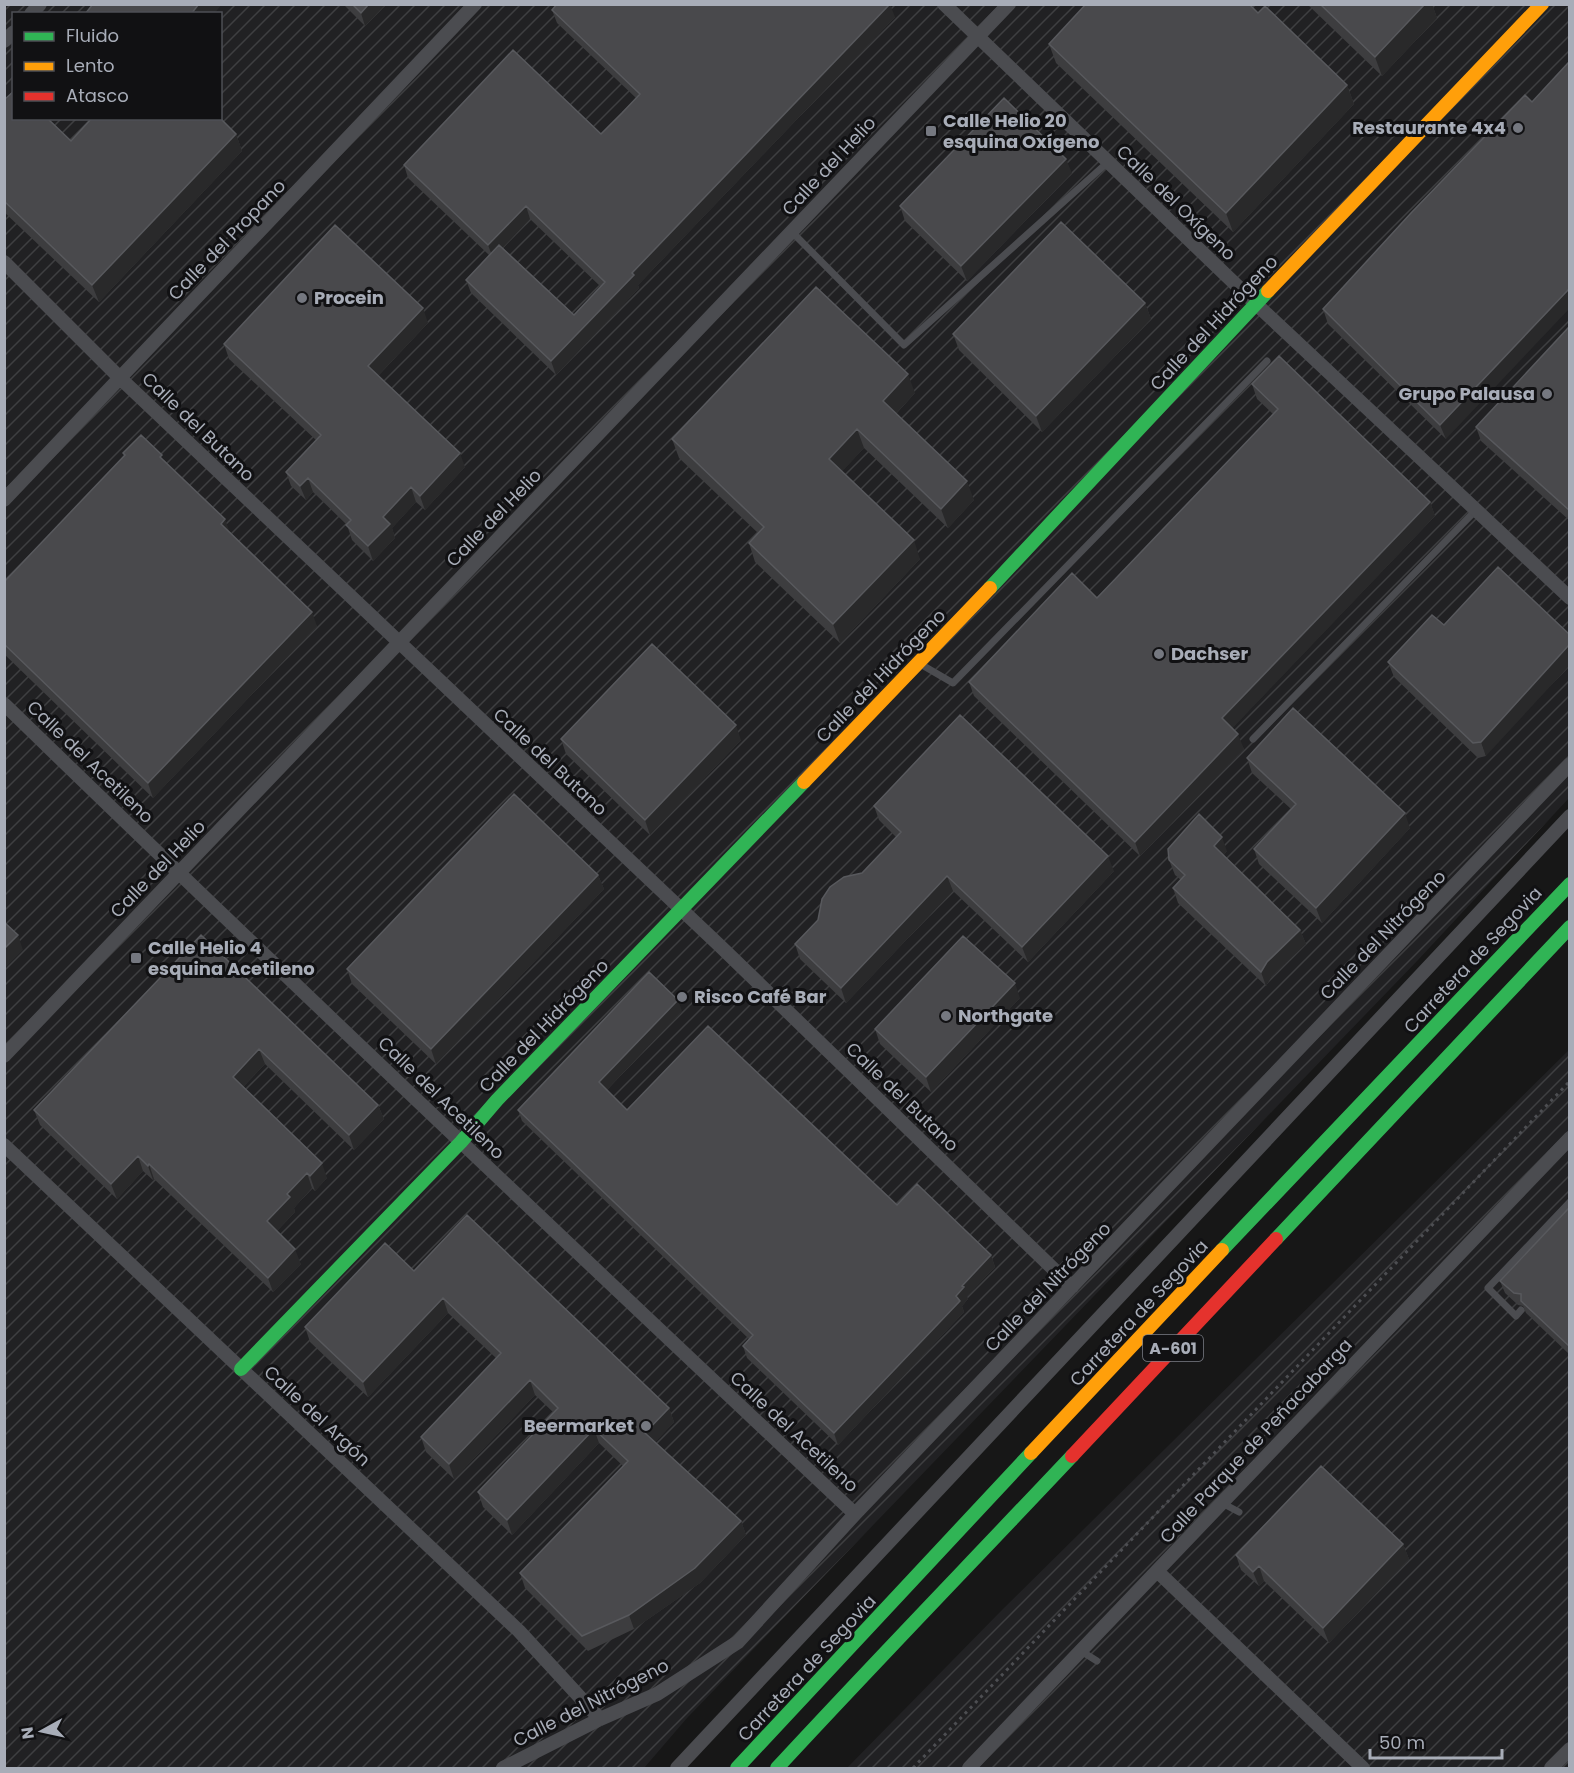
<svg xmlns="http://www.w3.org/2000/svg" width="1574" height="1773" viewBox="0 0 1574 1773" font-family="Poppins,sans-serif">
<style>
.industrial{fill:url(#industrial-furrows);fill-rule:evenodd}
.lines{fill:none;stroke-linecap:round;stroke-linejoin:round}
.path{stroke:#4d4e52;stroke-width:3;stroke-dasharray:3 4.5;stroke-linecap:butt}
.lane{stroke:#4b4c50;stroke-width:7}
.street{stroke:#4b4c50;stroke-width:14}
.fast{stroke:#30b455;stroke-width:14}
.slow{stroke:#ff9f0a;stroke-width:14}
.jam{stroke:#e5322d;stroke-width:14}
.wall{fill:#3d3d3f;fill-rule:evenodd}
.shaded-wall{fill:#29292a}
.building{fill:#49494c;stroke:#58595d;stroke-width:1.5}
.poi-dot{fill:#757880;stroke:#111113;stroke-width:2}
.labels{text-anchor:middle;stroke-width:6;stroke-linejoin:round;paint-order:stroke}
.shield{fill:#111113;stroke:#7b7e86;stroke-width:1.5}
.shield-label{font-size:16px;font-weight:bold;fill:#a8adb8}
.poi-label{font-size:18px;font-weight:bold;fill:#a8adb8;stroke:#111113;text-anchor:start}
.street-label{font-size:18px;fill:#a8adb8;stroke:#111113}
</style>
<defs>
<pattern id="industrial-furrows" width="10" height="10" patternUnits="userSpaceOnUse" patternTransform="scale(1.5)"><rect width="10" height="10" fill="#212123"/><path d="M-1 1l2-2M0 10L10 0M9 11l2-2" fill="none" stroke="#3e3f41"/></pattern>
</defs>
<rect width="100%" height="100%" fill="#171717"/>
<path class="industrial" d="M5,5H1569V798L1417,961L687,1718L644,1768H5ZM14,14H220V118H14Z
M1569,1050V1768H847L1003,1609Z"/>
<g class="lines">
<path class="path" d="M913,1768L1570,1081"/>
<path class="lane" d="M792,232L904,345L1108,162
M922,665L953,683L1267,361
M1253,739L1477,509
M1521,1310L1516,1316L1488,1288L1570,1202
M1222,1503L1239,1512
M1081,1651L1097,1661"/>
<path class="street" d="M944,4L1256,304L1570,598
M31,14L40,4
M4,41L14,32
M4,262L120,378L719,945L1072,1287
M4,500L475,4
M4,704C285,977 570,1246 855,1514
M4,1056L1009,4
M4,1145L519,1631L600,1719
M1157,1571L1363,1768
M503,1768L600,1719L657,1694L738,1642L855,1514L1570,764
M677,1768L1570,816
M969,1768L1570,1138
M1551,1768L1570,1749"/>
<path class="fast" d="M990,588L1268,291
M1276,1239L1570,927
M1222,1250L1570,884
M241,1369L461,1142L497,1100L804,782
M737,1768L1031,1453
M777,1768C874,1663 974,1560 1072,1456"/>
<path class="slow" d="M1268,291L1542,4
M804,782L990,588
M1031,1453L1222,1250"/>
<path class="jam" d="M1072,1456L1276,1239"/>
</g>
<path class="wall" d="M343,4H386L365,26Z
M1307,4H1432L1437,18L1382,76Z
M552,10L895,17L638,285L639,288L556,375L471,293L466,280L489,255L408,178L404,165L601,134L636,98L557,23ZM530,219L601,287L574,315L503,248Z
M1258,13L1347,85L1354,104L1233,232L1056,63L1049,44Z
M4,100L71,141L236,134L242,151L99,302L4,212Z
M1532,102L1446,439L1328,324L1323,309Z
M1072,173L967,281L905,221L900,206Z
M1145,303L1151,319L1042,432L959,350L953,334Z
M428,323L378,376L465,467L425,510L416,502L392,528L395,538L373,561L352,540L347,525L313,492L306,500L291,486L286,472L316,440L229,359L224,344Z
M1569,327V520L1481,441L1476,427Z
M1252,384L1430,502L1435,516L1232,728L1244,749L1140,856L974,696L969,682L1097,598L1273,414L1257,399Z
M915,393L896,414L974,500L948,528L864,448L842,471L920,559L840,643L755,562L749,543L758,533L679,458L672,439Z
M123,453L164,460L317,626L153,798L4,654V582L124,456Z
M1444,625L1486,756L1478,758L1394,677L1388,662Z
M561,739L741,740L650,835L566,754Z
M1247,758L1410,828L1322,923L1259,864L1254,849L1291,809L1252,773Z
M874,806L1114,871L1028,962L953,891L846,1003L800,959L795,944L896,837L879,820Z
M1227,851L1223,856L1300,930L1306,944L1272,976L1266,986L1178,903L1173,888L1181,880L1175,875L1169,860Z
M598,875L604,889L436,1064L352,984L347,969Z
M201,935L378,1105L384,1119L354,1150L265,1064L243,1087L327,1178L315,1191L312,1188L294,1208L295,1212L277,1231L301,1264L273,1292L154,1179L153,1180L143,1171L117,1199L40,1125L34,1110Z
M1020,998L931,1092L880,1044L875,1029Z
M682,1011L607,1090L627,1110L897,1205L991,1255L995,1267L967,1296L968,1299L962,1306L964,1312L838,1445L747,1358L743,1346L749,1339L522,1121L518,1110Z
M1569,1208V1354L1526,1313L1523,1306L1518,1305L1505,1293L1500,1281Z
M414,1271L669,1408L674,1422L655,1442L741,1521L746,1535L700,1583L634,1629L588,1651L525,1588L520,1573L623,1466L599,1443L512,1535L483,1507L478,1492L554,1413L535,1395L454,1479L426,1452L421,1437L496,1358L448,1313L368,1397L310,1342L305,1327Z
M1403,1544L1409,1559L1329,1643L1264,1581L1259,1586L1241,1570L1236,1555Z"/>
<path class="shaded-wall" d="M199,4H222L214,14H191Z
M369,4H386L365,26L361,13Z
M890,4L895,17L638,285L639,288L556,375L551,361L632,273Z
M1425,4H1432L1437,18L1382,76L1375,57Z
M1347,85L1354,104L1233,232L1226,213Z
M236,134L242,151L99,302L92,285Z
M1066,159L1072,173L967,281L961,266Z
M526,206L530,219L493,258L488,245Z
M1569,289V309L1446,439L1440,425Z
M1145,303L1151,319L1042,432L1036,416Z
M423,308L428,323L373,381L368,366Z
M908,374L915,393L890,420L883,401Z
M857,429L864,448L836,478L829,459Z
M460,453L465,467L425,510L420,496Z
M308,478L313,492L306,500L300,486Z
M967,481L974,500L948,528L941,509Z
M411,487L416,502L392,528L395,538L373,561L368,546L383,517Z
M1430,502L1435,516L1228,733L1222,718Z
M225,519L230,533L221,524Z
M914,540L920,559L840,643L833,624Z
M312,612L317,626L153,798L148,783Z
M1569,645V666L1486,756L1481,742Z
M736,725L741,740L650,835L645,820Z
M1238,734L1244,749L1140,856L1135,842Z
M1405,813L1410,828L1322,923L1316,908Z
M1222,837L1227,851L1219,861L1214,846Z
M1108,856L1114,871L1028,962L1022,947Z
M598,875L604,889L436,1064L431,1049Z
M947,876L953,891L846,1003L841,988Z
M1300,930L1306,944L1272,976L1266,986L1261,972L1267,962Z
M18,935L23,950L4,969V949Z
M1015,983L1020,998L931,1092L926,1077Z
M678,1000L682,1011L603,1094L599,1082Z
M259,1049L265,1064L238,1092L233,1077Z
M378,1105L384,1119L354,1150L349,1135Z
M138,1156L143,1171L117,1199L111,1184Z
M322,1163L327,1178L315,1191L310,1176Z
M149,1164L154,1179L153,1180L148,1166Z
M307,1173L312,1188L294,1208L295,1212L272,1236L267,1221L287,1194Z
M295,1249L301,1264L273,1292L268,1278Z
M991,1255L995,1267L967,1296L968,1299L962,1306L964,1312L838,1445L834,1433L962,1286Z
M443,1298L448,1313L368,1397L363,1382Z
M530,1380L535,1395L454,1479L449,1464Z
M669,1408L674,1422L650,1448L645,1433Z
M594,1429L599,1443L512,1535L507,1520Z
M741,1521L746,1535L700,1583L634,1629L629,1615Z
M1403,1544L1409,1559L1329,1643L1323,1628Z
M1259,1566L1264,1581L1259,1586L1253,1572Z"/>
<path class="building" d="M93,4H199L191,14H85Z
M352,4H369L361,13Z
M557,4H890L632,273L634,275L551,361L466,280L499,245L574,315L605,282L526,206L488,245L404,165L513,50L601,134L622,113L640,94L552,10Z
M1086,4H1249L1258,13L1265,6L1347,85L1226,213L1049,44Z
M1320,4H1425L1375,57Z
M1569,62V289L1440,425L1323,309L1411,213L1525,95L1532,102Z
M14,91V118H47L71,141L92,118H220L236,134L92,285L4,201V100Z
M1004,98L1066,159L961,266L900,206Z
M1061,222L1145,303L1036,416L953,334Z
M335,225L423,308L368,366L460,453L420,496L411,487L383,517L390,524L368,546L346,525L351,520L308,478L300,486L286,472L321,435L224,344Z
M816,287L908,374L883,401L967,481L941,509L857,429L829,459L914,540L833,624L749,543L764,527L672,439Z
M1569,327V510L1476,427Z
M1279,356L1430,502L1222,718L1238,734L1135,842L969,682L1072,573L1097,598L1278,409L1252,384Z
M141,435L162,455L160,457L225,519L221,524L312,612L148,783L4,644V582L125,455L123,453Z
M1498,567L1569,634V645L1481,742L1473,743L1388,662L1432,615L1444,625Z
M652,644L736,725L645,820L561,739Z
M1293,708L1405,813L1316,908L1254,849L1296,804L1247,758Z
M960,715L1108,856L1022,947L947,876L841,988L795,944L818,920L822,899L830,887L844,877L862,873L901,832L874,806Z
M514,794L598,875L431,1049L347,969Z
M1199,814L1222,837L1214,846L1300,930L1267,962L1261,972L1173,888L1185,875L1169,860L1168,849Z
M4,922L18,935L4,949Z
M201,935L378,1105L349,1135L259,1049L233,1077L322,1163L310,1176L307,1173L287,1194L290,1197L267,1221L295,1249L268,1278L149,1164L148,1166L138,1156L111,1184L34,1110Z
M963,936L1015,983L926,1077L875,1029Z
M649,972L678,1000L599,1082L627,1110L708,1026L897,1205L917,1184L991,1255L962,1286L964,1287L956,1296L960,1301L834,1433L743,1346L753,1335L518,1110Z
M1569,1208V1346L1521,1301V1294L1514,1293L1500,1281Z
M467,1215L669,1408L645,1433L741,1521L695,1568L629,1615L582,1636L520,1573L628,1461L594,1429L507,1520L478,1492L558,1408L530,1380L449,1464L421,1437L501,1353L443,1298L363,1382L305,1327L385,1243L414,1271Z
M1321,1466L1403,1544L1323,1628L1259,1566L1253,1572L1236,1555Z"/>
<g class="poi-dot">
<circle cx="1518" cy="128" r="6"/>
<rect x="925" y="125" width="12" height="12" rx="3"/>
<circle cx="302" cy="298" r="6"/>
<circle cx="1547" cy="394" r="6"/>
<circle cx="1159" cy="654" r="6"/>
<rect x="130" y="952" width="12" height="12" rx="3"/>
<circle cx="682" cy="997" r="6"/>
<circle cx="946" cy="1016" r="6"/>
<circle cx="646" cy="1426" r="6"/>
</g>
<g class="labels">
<rect class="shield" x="1143" y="1335" width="60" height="26" rx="4.5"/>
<g class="shield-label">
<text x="1173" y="1354">A-601</text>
</g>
<g class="poi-label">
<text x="943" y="127">Calle Helio 20<tspan x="943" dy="21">esquina Oxígeno</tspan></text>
<text x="1506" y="134" text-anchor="end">Restaurante 4x4</text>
<text x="314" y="304">Procein</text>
<text x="1535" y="400" text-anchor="end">Grupo Palausa</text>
<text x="1171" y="660">Dachser</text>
<text x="148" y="954">Calle Helio 4<tspan x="148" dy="21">esquina Acetileno</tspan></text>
<text x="694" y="1003">Risco Café Bar</text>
<text x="958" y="1022">Northgate</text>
<text x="634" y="1432" text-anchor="end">Beermarket</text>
</g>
<g class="street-label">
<text transform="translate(829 166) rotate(-47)" y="6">Calle del Helio</text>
<text transform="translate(1176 203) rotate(44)" y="6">Calle del Oxígeno</text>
<text transform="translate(227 240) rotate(-46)" y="6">Calle del Propano</text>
<text transform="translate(1214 323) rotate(-47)" y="6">Calle del Hidrógeno</text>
<text transform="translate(198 427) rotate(44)" y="6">Calle del Butano</text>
<text transform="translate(494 518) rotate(-46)" y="6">Calle del Helio</text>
<text transform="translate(881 676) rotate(-46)" y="6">Calle del Hidrógeno</text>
<text transform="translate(90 762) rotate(44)" y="6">Calle del Acetileno</text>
<text transform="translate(550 762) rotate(43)" y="6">Calle del Butano</text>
<text transform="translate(158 869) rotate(-46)" y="6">Calle del Helio</text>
<text transform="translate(1383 935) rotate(-46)" y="6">Calle del Nitrógeno</text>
<text transform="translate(1473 960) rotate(-47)" y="6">Carretera de Segovia</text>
<text transform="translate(544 1026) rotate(-46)" y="6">Calle del Hidrógeno</text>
<text transform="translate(902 1097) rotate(44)" y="6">Calle del Butano</text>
<text transform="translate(441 1098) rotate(44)" y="6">Calle del Acetileno</text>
<text transform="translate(1048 1287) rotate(-46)" y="6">Calle del Nitrógeno</text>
<text transform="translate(1139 1313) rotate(-47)" y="6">Carretera de Segovia</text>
<text transform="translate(317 1416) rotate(43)" y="6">Calle del Argón</text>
<text transform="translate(794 1432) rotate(43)" y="6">Calle del Acetileno</text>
<text transform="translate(1256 1441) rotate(-47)" y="6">Calle Parque de Peñacabarga</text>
<text transform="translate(807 1668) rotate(-47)" y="6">Carretera de Segovia</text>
<text transform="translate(591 1703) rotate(-27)" y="6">Calle del Nitrógeno</text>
</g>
</g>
<rect width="1574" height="1773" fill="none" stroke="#a8adb8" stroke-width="12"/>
<rect x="12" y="12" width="210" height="108" fill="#111113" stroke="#4d4f55" stroke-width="1.5"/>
<rect x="24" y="32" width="30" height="9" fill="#30b455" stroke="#4d4f55" stroke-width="1.5"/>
<text x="66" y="42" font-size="18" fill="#a8adb8">Fluido</text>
<rect x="24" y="62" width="30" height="9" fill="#ff9f0a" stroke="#4d4f55" stroke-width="1.5"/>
<text x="66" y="72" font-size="18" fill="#a8adb8">Lento</text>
<rect x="24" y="92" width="30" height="9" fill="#e5322d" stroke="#4d4f55" stroke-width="1.5"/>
<text x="66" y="102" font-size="18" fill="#a8adb8">Atasco</text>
<g transform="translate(42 1731) rotate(262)" stroke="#111113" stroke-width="4.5" paint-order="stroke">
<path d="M0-4.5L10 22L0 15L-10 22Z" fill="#a8adb8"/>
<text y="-9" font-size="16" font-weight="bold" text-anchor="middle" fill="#a8adb8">N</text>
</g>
<path d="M1370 1749v9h132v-9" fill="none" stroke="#a8adb8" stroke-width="3"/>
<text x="1379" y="1749" font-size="18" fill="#a8adb8" stroke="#111113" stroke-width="4.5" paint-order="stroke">50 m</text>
</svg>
